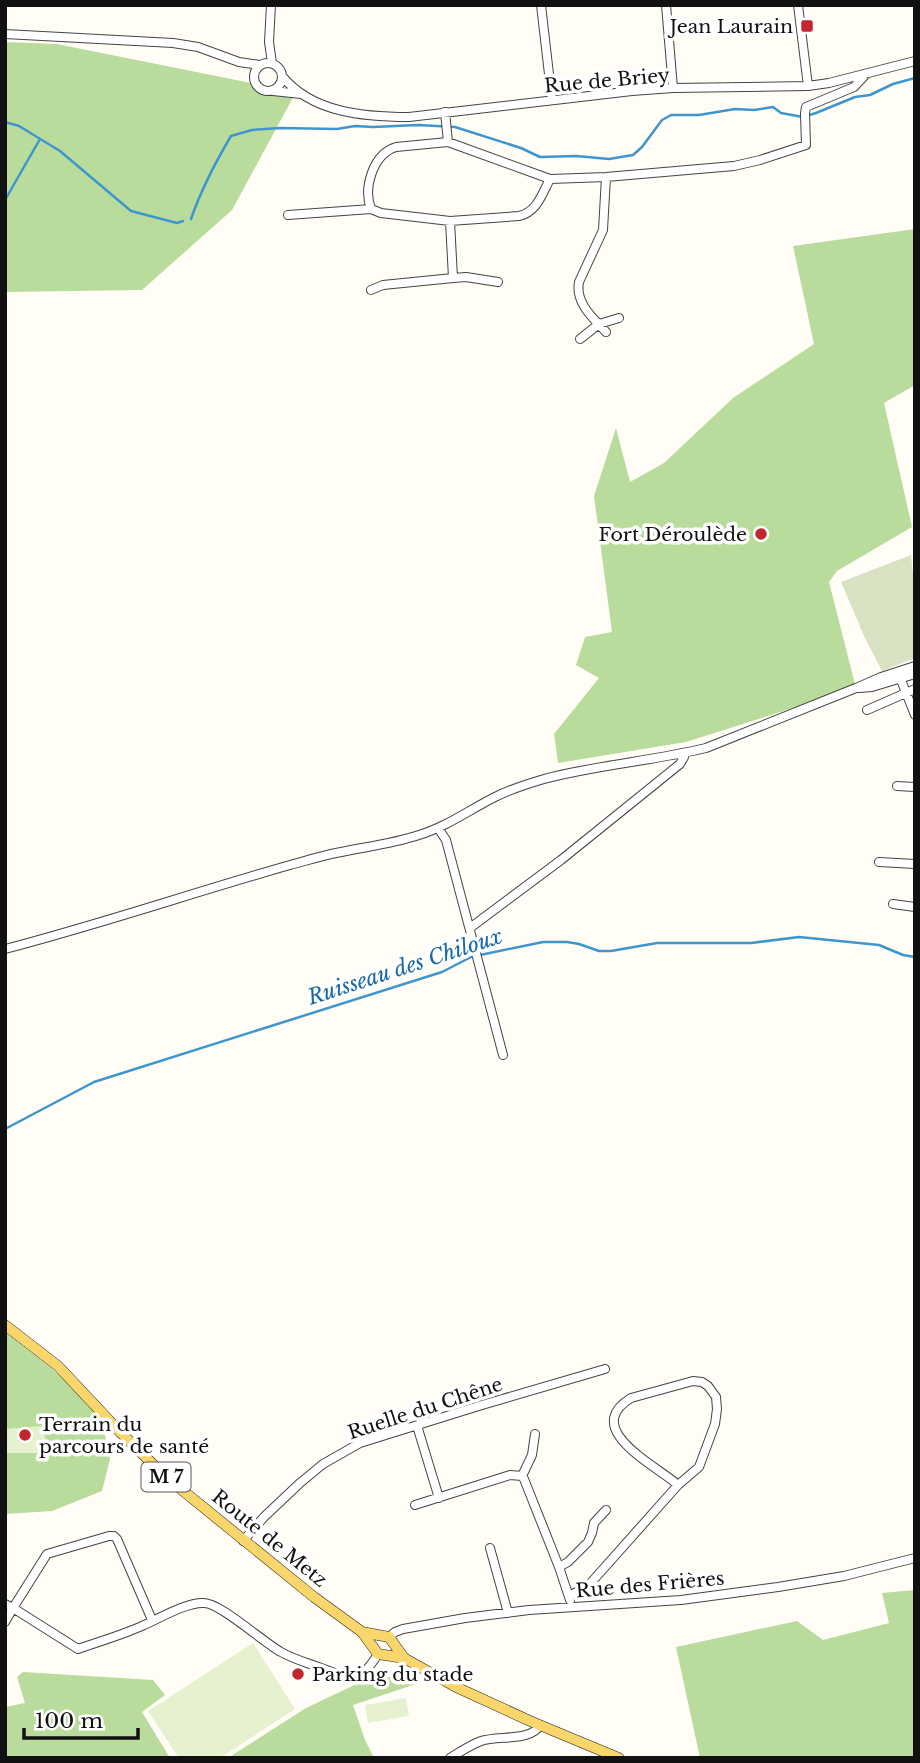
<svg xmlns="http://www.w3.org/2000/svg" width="920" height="1763" viewBox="0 0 920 1763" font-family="'Libre Baskerville',serif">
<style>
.forest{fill:#b9dc9c}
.cemetery{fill:#d9e3c4}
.pitch{fill:#e6f2cf}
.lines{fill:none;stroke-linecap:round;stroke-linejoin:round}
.stream{stroke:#3f96cf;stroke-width:2.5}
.minor-casing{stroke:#444;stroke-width:10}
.major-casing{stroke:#222;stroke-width:11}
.minor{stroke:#fff;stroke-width:8}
.major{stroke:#f9d66b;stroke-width:10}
.poi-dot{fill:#c4262e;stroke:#fff;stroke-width:2.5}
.labels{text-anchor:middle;stroke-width:7;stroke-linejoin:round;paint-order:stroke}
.shield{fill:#fff;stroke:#585858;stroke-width:2}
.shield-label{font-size:18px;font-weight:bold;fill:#111}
.poi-label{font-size:19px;fill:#111;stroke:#fff;text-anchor:end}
.street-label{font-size:19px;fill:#111;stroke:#fff}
.water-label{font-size:21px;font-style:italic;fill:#1768a6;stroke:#fff}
</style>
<rect width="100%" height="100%" fill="#fffdf5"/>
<path class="forest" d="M5,42L57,44L296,92L232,210L142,290L5,292Z
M915,229V385L884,403L912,527L837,571L829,582L856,688L686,742L558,763L554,734L599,678L576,665L585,637L612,632L594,496L616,428L630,482L664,463L733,398L814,344L793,246Z
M5,1332L50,1367L101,1416L110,1459L102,1491L52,1511L5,1514Z
M915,1590V1758H700L676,1647L797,1621L823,1640L889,1623L882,1593Z
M23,1672L153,1680L165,1695L142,1712L170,1758H5V1707L25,1703L17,1677Z
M390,1677L404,1684L412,1677L416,1678V1684L353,1705L365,1740L374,1758H228L306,1708L363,1681Z"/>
<path class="cemetery" d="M911,555L915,593V658L882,671L864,636L841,582Z"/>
<path class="pitch" d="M42,1426L46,1441L43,1453H5V1429Z
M253,1643L295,1709L220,1758H179L148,1711Z
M406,1698L409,1716L368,1723L365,1705Z"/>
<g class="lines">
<path class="stream" d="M5,122L19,126L60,151L131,211L177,223L183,221
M5,200L40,139
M191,219C201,190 215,163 231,136L252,130L280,128L337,129L355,126L373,127L418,125L455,127L521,148L540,157L576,156L609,159L633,155L642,147L662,120L671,115H699L735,109L754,110L773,107L781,113L803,117L816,113L855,97L870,95L893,84L915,78
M480,955L543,942H567L579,944L599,951H611L657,943H751L799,937L879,945L903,955L915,957
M5,1129L94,1082L442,972L473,956"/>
<g class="minor-casing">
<path id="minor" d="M271,5L269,42L272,63
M541,5L552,100
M666,5L673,88
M798,5L808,86
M5,34L173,43L198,47L239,62L260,65
M254 77a14 14 0 1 1 28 0a14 14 0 1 1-28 0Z
M282,76C312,113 365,117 409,117L632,91L673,88L808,86L829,83L915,61
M273,91L301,94
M445,112L448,142
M448,142L550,179C542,194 537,212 519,216L450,221L381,213L371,209C363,188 373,154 396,147Z
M550,179L606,177L734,166L760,160L806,145L805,113L806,107L854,87L866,74
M288,215L371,209
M453,278L466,277L498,282
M371,290L383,285L453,278L450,221
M606,332C593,318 575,303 579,282L603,230L606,177
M580,339L599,324L619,318
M899,675L915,715
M859,688L872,687L915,674
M867,710L915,689
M897,786L915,787
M438,828L446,840L503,1055
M879,862L915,864
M893,904L915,907
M470,928L561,860L680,764L684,757L683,753
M5,949C101,924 195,892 290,865C305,861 321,856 336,853C364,847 392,844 419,835C446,827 469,810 495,797C511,789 527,784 544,779C597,765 652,761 706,748L856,688L881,677L915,666
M418,1429L439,1498
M522,1476L532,1455L535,1434
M415,1505L510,1475L522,1476L524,1479L559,1567L570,1600
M243,1541L264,1517L300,1483L323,1464L360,1443L482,1405L605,1369
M490,1548L508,1613
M559,1567L568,1562L588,1542L592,1533L594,1523L606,1510
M569,1596L588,1586L678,1485L699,1467L715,1424L717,1409L716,1397L708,1386L702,1382L693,1381L631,1398C580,1429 657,1466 678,1485
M5,1604L13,1608L47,1554L109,1536H114L117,1539L152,1620
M5,1622L13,1608L78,1649C100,1641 123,1635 144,1625C160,1618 187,1602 204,1603C220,1603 263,1642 281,1652C293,1659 308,1663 321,1668C350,1679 360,1684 378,1654
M389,1637L395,1632L403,1629L465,1618L529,1610L681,1600L778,1587L844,1576L915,1558
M450,1758C460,1752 470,1745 481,1741C498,1735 531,1742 540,1725"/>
</g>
<g class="major-casing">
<path id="major" d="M5,1325L58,1366L120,1432L166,1477L314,1597L362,1632L378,1654L404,1658L456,1687L530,1721L619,1758
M362,1632L389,1637L404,1658"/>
</g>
<use href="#minor" class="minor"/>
<use href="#major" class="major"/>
</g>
<g class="poi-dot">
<rect x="800" y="19" width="14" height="14" rx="3.5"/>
<circle cx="761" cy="534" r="7"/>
<circle cx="25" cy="1435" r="7"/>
<circle cx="298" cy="1674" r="7"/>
</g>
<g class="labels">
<rect class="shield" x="141.5" y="1462.5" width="49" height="29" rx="5"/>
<g class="shield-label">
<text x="166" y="1483">M 7</text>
</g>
<g class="poi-label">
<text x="793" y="33">Jean Laurain</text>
<text x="747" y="541">Fort Déroulède</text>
<text x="39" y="1431" text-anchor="start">Terrain du<tspan x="39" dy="22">parcours de santé</tspan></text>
<text x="312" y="1681" text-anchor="start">Parking du stade</text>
</g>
<g class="street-label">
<text transform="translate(607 80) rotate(-5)" y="7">Rue de Briey</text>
<text transform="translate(425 1408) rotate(-18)" y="7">Ruelle du Chêne</text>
<text transform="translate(270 1538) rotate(39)" y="7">Route de Metz</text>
<text transform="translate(650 1584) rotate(-5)" y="7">Rue des Frières</text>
</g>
<g class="water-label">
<text transform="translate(405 967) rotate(-18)" y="7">Ruisseau des Chiloux</text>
</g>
</g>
<rect width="920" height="1763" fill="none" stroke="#111111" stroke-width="14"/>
<path d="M24 1728v10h114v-10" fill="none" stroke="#111111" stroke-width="3.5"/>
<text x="35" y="1728" font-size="21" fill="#111111" stroke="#ffffff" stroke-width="5" paint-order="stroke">100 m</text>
</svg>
